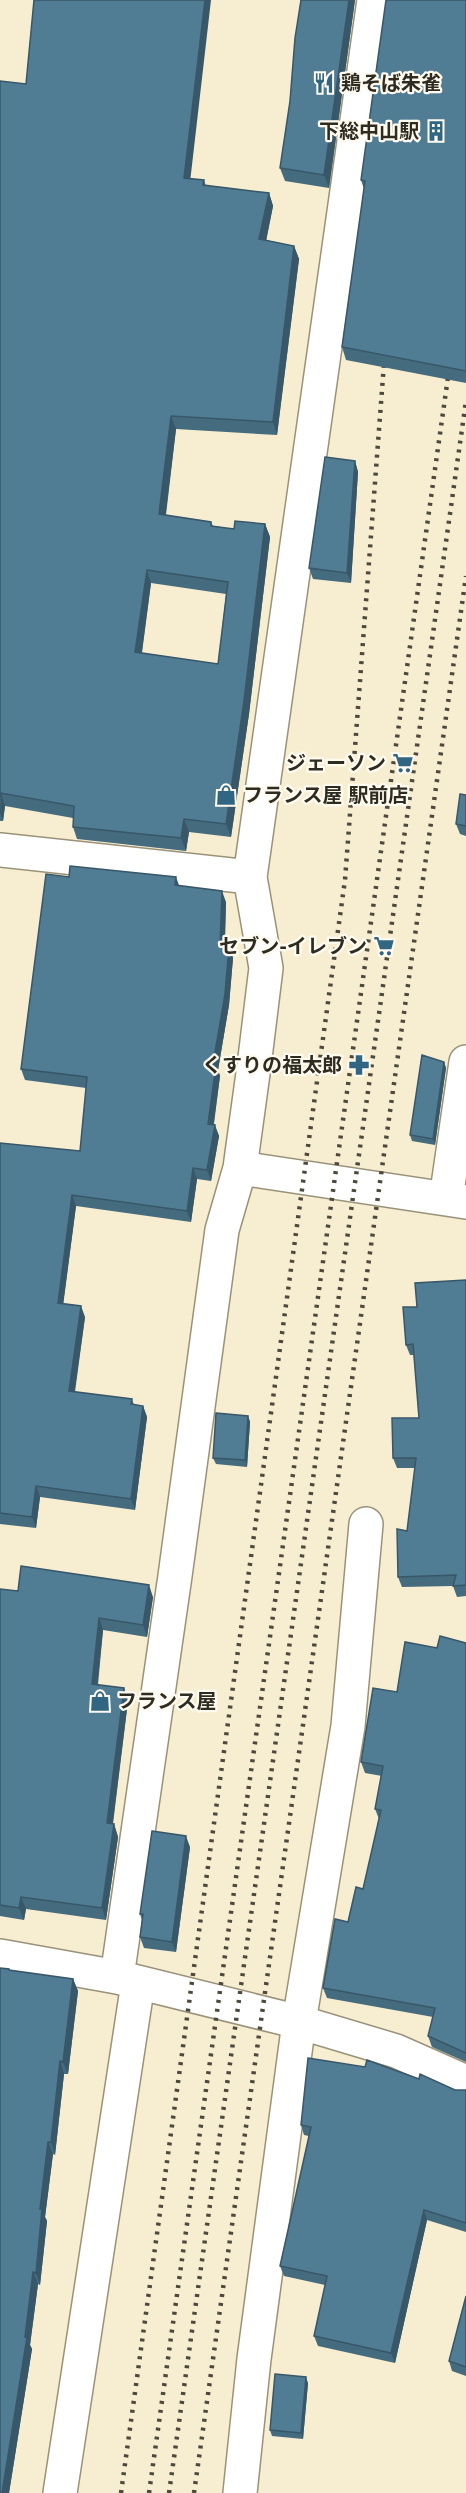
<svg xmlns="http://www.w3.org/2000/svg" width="466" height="2493" viewBox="0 0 466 2493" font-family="Montserrat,'Noto Sans JP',sans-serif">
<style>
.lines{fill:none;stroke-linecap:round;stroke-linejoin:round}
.minor-casing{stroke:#9a9278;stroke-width:36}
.minor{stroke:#fff;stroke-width:33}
.rail{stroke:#4d493c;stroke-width:4.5;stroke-dasharray:3 6;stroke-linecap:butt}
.wall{fill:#456b7f;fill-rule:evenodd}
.shaded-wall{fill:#385768}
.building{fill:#507c94;stroke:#385768;stroke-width:1.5;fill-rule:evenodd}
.labels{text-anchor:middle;stroke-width:4.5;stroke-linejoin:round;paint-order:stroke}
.poi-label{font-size:20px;font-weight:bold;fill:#2e2b20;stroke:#fffbf0;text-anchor:end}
</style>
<rect width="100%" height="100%" fill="#f7eed2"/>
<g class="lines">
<g class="minor-casing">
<path id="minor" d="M0,850L250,877
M240,1168L466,1202
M446,1199L466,1062
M366,1524L348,1726L299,2022L396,2051L466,2082
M0,1956L117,1977L299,2022L254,2359L240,2493
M117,1977L175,1576L222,1230L240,1168L254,1066L266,968L250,877L374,0
M60,2493L138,1983"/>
</g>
<use href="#minor" class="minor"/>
<path class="rail" d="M121,2493L345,880L385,350
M149,2493L450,363
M169,2493L466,401
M194,2493L466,576"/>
</g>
<path class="wall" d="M301,0H355L329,188L285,181L280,168L290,101Z
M466,0V383L346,360L342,347L364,189L361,180Z
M0,81L190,179L204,180L206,186L269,193L273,206L266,240L294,246L299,259L277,435L176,429L166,515L211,522L213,526L234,529L265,524L270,537L249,714L231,837L189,832L186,851L77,839L73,827V818L5,806L3,821H0ZM151,583L226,594L218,664L142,653Z
M355,461L358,472L351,583L313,579L309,568Z
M466,795V836L460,834L456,824Z
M69,877L179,886L226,902L225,947H229L233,958L229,1005L218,1070L220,1076L214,1124L219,1136L211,1181L197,1179L191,1222L76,1206L63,1304L85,1317L75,1392L132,1399L134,1405L143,1406L147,1417L135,1510L40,1497L36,1528L0,1524V1143L80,1151L86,1088L25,1080L21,1069Z
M444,1062L446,1068L435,1145L412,1141L410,1135Z
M466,1280V1596L457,1597L453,1586L402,1587L398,1577L407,1531L415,1468H397L393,1458L419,1418L414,1355H410L406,1345L417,1307Z
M248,1416L250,1422L247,1467L216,1464L213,1458Z
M0,1589L18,1591L153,1597L147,1637L103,1630L98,1685L124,1688L128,1701L113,1824H114L118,1837L106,1920L26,1909L24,1920L0,1916Z
M466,1643V2062L432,2047L428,2036L433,2017L327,1998L323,1988L348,1922L363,1889L379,1819L375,1809L382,1776L365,1773L361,1762L397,1692L437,1648Z
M190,1847L176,1952L144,1948L140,1937L142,1920L140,1914Z
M9,1969L10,1971L73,1979L78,1991L68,2074H64L55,2155L53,2154L45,2217L47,2221L40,2285L38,2284L30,2345L32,2349L9,2493H0Z
M419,2079L455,2090H466V2232L427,2220L395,2363L318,2346L314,2336L325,2285L284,2276L280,2266L309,2136L304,2135L301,2125Z
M466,2296V2376L452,2371L449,2361Z
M308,2383L303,2439L272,2436L270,2430Z"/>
<path class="shaded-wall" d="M205,0H211L189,191L184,178Z
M349,0H355L329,188L324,175Z
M269,193L273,206L264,252L259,239Z
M294,246L299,259L277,435L273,422Z
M171,416L176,429L164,527L159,514Z
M355,461L358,472L351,583L347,573Z
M265,524L270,537L249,714L231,837L226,824Z
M147,570L151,583L140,665L135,652Z
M1,793L5,806L3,821L0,813Z
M184,819L189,832L186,851L181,838Z
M176,877L180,888L175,885Z
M222,891L226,902L224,958L220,947Z
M229,947L233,958L229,1005L218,1070L220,1076L212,1135L208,1124L213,1064Z
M444,1062L446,1068L435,1145L433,1139Z
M215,1125L219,1136L211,1181L207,1170Z
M193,1168L197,1179L191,1222L187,1211Z
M72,1195L76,1206L62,1314L58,1303Z
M81,1306L85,1317L73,1402L69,1391Z
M143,1406L147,1417L135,1510L131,1499Z
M248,1416L250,1422L247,1467L245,1460Z
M36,1486L40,1497L36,1528L32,1517Z
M149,1585L153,1597L147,1637L143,1625Z
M99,1618L103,1630L96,1697L92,1684Z
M124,1688L128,1701L111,1836L107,1823Z
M114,1824L118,1837L106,1920L102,1908Z
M186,1836L190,1847L176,1952L172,1942Z
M21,1897L26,1909L24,1920L19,1908Z
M73,1979L78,1991L68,2074L63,2062Z
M60,2061L64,2074L55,2155L51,2142Z
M48,2142L53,2154L45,2217L47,2221L40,2285L36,2273L40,2209Z
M424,2210L427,2220L395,2363L391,2353Z
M33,2272L38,2284L30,2345L32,2349L9,2493H2L25,2337Z
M306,2377L308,2383L303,2439L301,2433Z"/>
<path class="building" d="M34,0H205L184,178L204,180L203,185L269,193L259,239L294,246L273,422L171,416L159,514L211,522V526L234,529L235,521L265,524L244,701L226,824L184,819L181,838L73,827L74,806L1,793L0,797V81L26,84ZM147,570L228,582L218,664L135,652Z
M301,0H349L324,175L280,168L290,101L295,38Z
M386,0H466V371L342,347L365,181L361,180Z
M325,457L355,461L347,573L309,568Z
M460,794L466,795V826L456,824Z
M70,866L176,877L175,885L222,891L220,947H229L225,994L213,1064L216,1065L208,1124L215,1125L207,1170L193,1168L187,1211L72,1195L58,1303L81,1306L69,1391L132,1399L131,1404L143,1406L131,1499L36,1486L32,1517L0,1513V1143L80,1151L87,1077L21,1069L46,874L69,877Z
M422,1055L444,1062L433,1139L410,1135Z
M466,1280V1585L453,1586L456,1575L398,1577L397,1529L407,1531L416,1458H393L392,1418H419L413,1344L406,1345L403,1307H417L415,1283Z
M216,1413L248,1416L245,1460L213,1458Z
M21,1566L149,1585L143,1625L99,1618L92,1684L124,1688L107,1823L114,1824L102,1908L21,1897L19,1908L0,1905V1589L18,1591Z
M440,1636L466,1643V2053L428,2036L435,2008L323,1988L335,1919L348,1922L356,1887L363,1889L381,1810L375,1809L383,1766L361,1762L373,1688L397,1692L405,1642L437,1648Z
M152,1831L186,1836L172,1942L140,1937L143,1914H140Z
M0,1968L9,1969V1970L73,1979L63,2062L60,2061L51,2142H48L40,2209H42L36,2273L33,2272L25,2337H27L2,2493H0Z
M308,2058L365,2067L367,2060L419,2079L420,2074L455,2090H466V2223L424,2210L391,2353L314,2336L327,2276L280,2266L311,2127L301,2125Z
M466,2296V2367L449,2361Z
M275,2374L306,2377L301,2433L270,2430Z"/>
<defs>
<g id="restaurant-bare" transform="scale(1.62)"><path d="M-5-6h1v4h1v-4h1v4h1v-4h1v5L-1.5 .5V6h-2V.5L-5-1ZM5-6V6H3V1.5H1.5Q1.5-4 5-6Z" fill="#306681" stroke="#fffbf0" stroke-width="2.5" paint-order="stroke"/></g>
<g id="building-bare" transform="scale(1.62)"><path d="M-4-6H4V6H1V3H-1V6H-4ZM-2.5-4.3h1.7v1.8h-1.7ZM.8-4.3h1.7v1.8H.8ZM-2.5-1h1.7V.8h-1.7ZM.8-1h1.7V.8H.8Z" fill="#306681" stroke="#fffbf0" stroke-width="2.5" paint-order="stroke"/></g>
<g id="supermarket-bare" transform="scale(1.62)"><path d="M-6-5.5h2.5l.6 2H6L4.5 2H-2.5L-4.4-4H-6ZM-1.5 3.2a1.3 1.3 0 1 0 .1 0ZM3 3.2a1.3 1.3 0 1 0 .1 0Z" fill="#306681" stroke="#fffbf0" stroke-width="2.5" paint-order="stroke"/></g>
<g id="shop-bare" transform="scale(1.62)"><path d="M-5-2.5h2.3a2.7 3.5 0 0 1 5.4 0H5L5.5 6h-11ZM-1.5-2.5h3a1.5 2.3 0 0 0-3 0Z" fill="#306681" stroke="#fffbf0" stroke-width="2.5" paint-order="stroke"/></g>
<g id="pharmacy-bare" transform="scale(1.62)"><path d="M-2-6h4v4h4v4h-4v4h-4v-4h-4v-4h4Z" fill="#306681" stroke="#fffbf0" stroke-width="2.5" paint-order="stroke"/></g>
</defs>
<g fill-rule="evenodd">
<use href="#restaurant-bare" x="324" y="83"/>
<use href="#building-bare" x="436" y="131"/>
<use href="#supermarket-bare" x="403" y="763"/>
<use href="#shop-bare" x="226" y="795"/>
<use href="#supermarket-bare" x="384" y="946"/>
<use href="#pharmacy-bare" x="359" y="1065"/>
<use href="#shop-bare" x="100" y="1701"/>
</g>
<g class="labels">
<g class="poi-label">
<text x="341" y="90" text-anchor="start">鶏そば朱雀</text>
<text x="419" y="138">下総中山駅</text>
<text x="386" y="770">ジェーソン</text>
<text x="243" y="802" text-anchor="start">フランス屋 駅前店</text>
<text x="367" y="953">セブン-イレブン</text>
<text x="342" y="1072">くすりの福太郎</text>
<text x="117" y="1708" text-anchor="start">フランス屋</text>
</g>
</g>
</svg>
